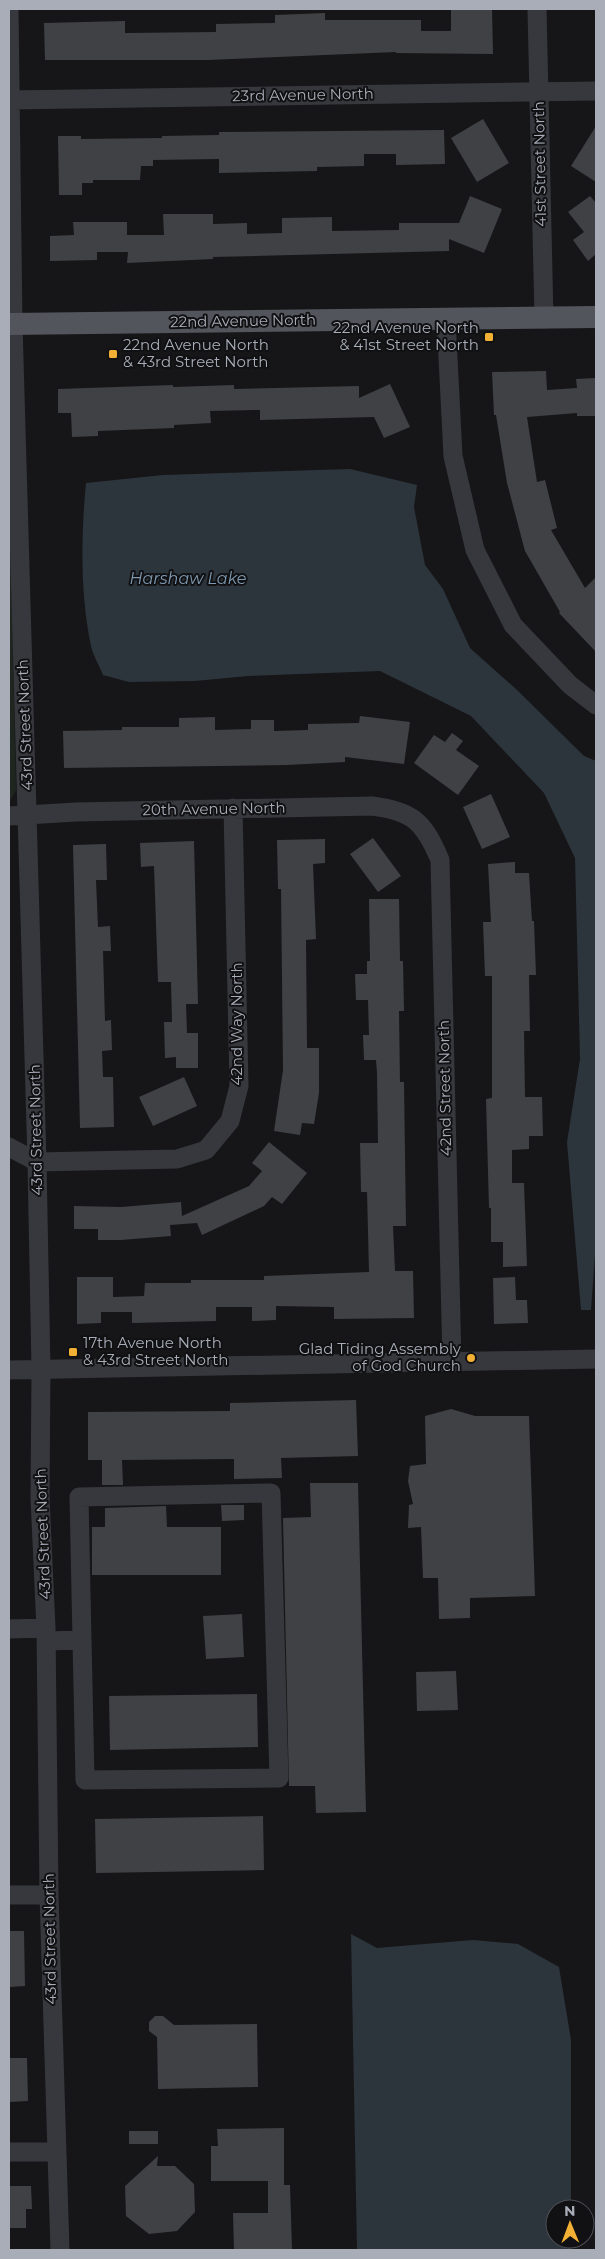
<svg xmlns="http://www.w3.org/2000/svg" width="605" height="2259" viewBox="0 0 605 2259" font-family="Montserrat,sans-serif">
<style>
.green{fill:#1e261f}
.water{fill:#2c353c}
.building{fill:#404145}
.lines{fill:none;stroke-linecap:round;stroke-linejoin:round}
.minor{stroke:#37383d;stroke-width:19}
.major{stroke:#53555c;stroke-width:22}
.poi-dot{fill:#f2b134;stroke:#111113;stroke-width:2}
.labels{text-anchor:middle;stroke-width:4;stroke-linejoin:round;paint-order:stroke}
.street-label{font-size:15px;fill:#a8adb8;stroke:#111113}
.poi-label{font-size:15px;fill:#a8adb8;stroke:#111113;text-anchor:end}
.water-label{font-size:16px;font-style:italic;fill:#7f9bb3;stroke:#111113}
</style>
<rect width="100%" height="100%" fill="#161618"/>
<path class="green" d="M9,490L16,790L9,803Z"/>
<path class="water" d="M350,469L417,485L414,507L425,565L443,589L470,648L516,689L584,756L596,761V1241L591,1310H581L567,1142L580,1059L575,858L544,793L471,716L380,671L248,676L195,681L129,682L103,675C99,665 93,655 91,646C80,594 81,535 86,483L163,475Z
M351,1934L377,1948L473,1940L518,1944L559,1967L571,2040V2209H555V2239H571V2250H357Z"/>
<path class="building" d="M451,9H492L493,54L396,53V52L208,60H45L44,23L125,21V33L216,32V24L275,23V15L325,13V20H421V31H451Z
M483,119L509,163L477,182L451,138Z
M596,126V182L571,166Z
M444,130L445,164L396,165V154H364V166L317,167V171L219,173V159L153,160V166H141L140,180H93V183H82V195H59L58,136H81V139L162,138V136L219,135V132Z
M470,196L502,209L484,253L449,239V251L213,257V259L127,263L128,252H97V260L50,261V236L74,235L73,222H127V235H164L163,214H213V224L247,223V234L282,233V218L332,217V231L399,230V223H459Z
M590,196L596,203V254L588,261L573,240L584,232L568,212Z
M546,371L547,390L577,388L576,379L596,378V416H577V413L527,417L537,482L545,480L557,528L551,530L585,588L596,577V652L559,613L560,612L525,551L507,483L496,415H494L492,372Z
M390,384L410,427L384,438L374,417L260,420V410L210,411L211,423L174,425V428L98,431V436L72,437L71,413H58V389L173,385V387L234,385V389L359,386V398Z
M360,716L410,722L404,764L345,757V762L287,765L64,768L63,731L122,730V727H179V718L215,717V730L251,729V720H274V731L308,730V724L359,723Z
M452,733L463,741L456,750L479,766L458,795L414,763L434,735L445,742Z
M491,794L510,837L482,849L463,807Z
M373,838L401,876L378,892L350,854Z
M325,839V863L313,864L316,939L306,940L307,1048H319V1093L314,1124L302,1123L300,1135L274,1131L283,1070L281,889H278L277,840Z
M194,841L198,1004H186L187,1033H198V1068H176V1057L165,1058L164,1022H172L171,982H158L154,866L141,867L140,843Z
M106,844L107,880H96L98,927L110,926L111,951H103L105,1021L111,1020L112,1050L102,1051L103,1077H113L114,1127L80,1128L73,845Z
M515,862V873H529L532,921H534L536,975H529L530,1031H524L525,1097H542L543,1136H529V1149L512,1150V1183H524L527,1266L503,1267V1242H491V1208H489L486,1099L492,1098V976H485L483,922H491L488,864Z
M369,899H399L400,961H403L404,1011H399L400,1082H404L406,1226H393L395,1271H413L414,1318L334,1319V1307L276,1306V1320L252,1321V1307H216V1321L132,1323V1312H101V1323L77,1324V1277H113V1297L144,1296L145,1283H191V1280H264V1276L369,1272L367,1192H361L360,1143H378L377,1073L376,1060H364L363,1035H369L368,1000H356L355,974H367V961H370Z
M184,1077L197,1106L153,1126L139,1097Z
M269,1142L307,1173L282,1204L272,1197L264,1206L202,1235L197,1223L170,1225L171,1236L121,1240H98V1229H74V1206L121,1207L181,1202L182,1216L249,1186L262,1171L252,1163Z
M515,1277L516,1300H527L528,1323L494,1324L493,1278Z
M356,1400L358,1456L281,1458L282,1478L234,1479V1459L122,1460L123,1485H102V1460H88V1412L230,1411V1403Z
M451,1409L475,1416H529L535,1596L470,1598V1618L439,1619L438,1578H423L421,1527L408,1528L409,1505L413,1504L408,1481L410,1466L426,1464L425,1416Z
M310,1483H358L366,1812L316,1813L315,1786H289L283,1518L311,1517Z
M221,1505H244V1520L222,1521Z
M166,1506L167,1527H221V1575H92V1527H105V1508Z
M242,1614L244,1657L206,1659L203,1616Z
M456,1671L458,1710L417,1711L416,1672Z
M257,1694L258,1747L110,1750L109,1696Z
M263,1816L264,1870L96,1873L95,1819Z
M9,1931H24L25,1986L9,1987Z
M155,2016H163L174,2025L257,2024L258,2087L158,2089L157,2037L149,2031V2022Z
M9,2058H27L28,2101L9,2102Z
M284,2128V2185H290L292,2250H234L233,2213H268V2181H211V2146H218L217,2129Z
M129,2131H158V2144H129Z
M158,2156L157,2166H175L194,2184L195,2212L177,2231L149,2234L126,2216L125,2186Z
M9,2186H31L32,2209H26V2228H9Z"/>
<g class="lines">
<path class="minor" d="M9,9L13,324L37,1162L41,1369L40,1498L46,1628L49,1895L60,2250
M537,9L544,319
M9,100L596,91
M446,319L453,456L475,550L513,625L570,685L596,705
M9,816L76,812L372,806C413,811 424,822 440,860L452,1363
M9,1147L37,1162L177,1159L206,1150L230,1121L239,1086L233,808
M9,1370L596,1359
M9,1629L46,1628
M46,1641L82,1640L79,1497L271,1493L279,1778L85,1780L82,1640
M9,1895H49
M9,2152H55"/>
<path class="major" d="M9,324L596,317"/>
</g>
<g class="poi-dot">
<rect x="484" y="332" width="10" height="10" rx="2.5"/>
<rect x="108" y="349" width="10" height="10" rx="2.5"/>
<rect x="68" y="1347" width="10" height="10" rx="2.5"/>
<circle cx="471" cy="1358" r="5"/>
</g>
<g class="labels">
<g class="street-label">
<text transform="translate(303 95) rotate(-1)" y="5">23rd Avenue North</text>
<text transform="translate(540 164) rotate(-91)" y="5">41st Street North</text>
<text transform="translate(243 321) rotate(-1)" y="5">22nd Avenue North</text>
<text transform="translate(25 725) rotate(-92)" y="5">43rd Street North</text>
<text transform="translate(214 809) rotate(-1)" y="5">20th Avenue North</text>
<text transform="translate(237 1024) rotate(-90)" y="5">42nd Way North</text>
<text transform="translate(445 1088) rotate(-91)" y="5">42nd Street North</text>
<text transform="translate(36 1130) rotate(-91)" y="5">43rd Street North</text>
<text transform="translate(43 1534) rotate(-92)" y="5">43rd Street North</text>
<text transform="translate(50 1939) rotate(-91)" y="5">43rd Street North</text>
</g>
<g class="poi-label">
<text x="479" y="333">22nd Avenue North<tspan x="479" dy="17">&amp; 41st Street North</tspan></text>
<text x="123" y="350" text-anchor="start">22nd Avenue North<tspan x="123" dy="17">&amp; 43rd Street North</tspan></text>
<text x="83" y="1348" text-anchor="start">17th Avenue North<tspan x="83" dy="17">&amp; 43rd Street North</tspan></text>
<text x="461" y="1354">Glad Tiding Assembly<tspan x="461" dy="17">of God Church</tspan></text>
</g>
<g class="water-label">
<text x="188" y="584">Harshaw Lake</text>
</g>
</g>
<rect width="605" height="2259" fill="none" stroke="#a8adb8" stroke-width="20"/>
<g transform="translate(570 2224) rotate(359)"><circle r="24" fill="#111113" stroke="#4d4f55"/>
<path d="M0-4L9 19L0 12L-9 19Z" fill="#f2b134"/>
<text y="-8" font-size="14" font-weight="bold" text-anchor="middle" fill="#a8adb8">N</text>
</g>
</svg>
